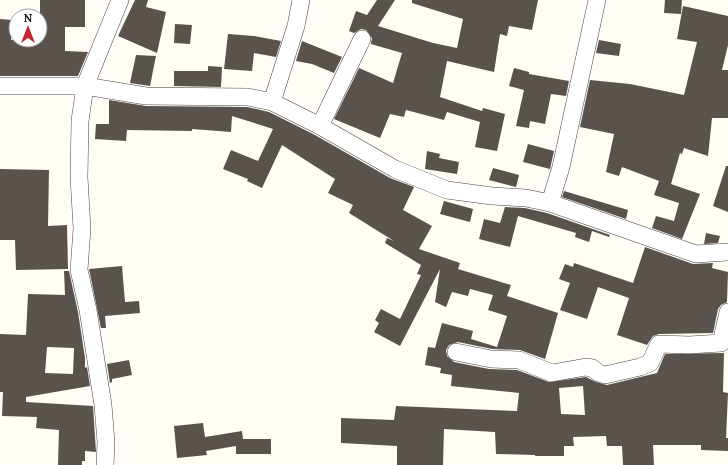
<svg xmlns="http://www.w3.org/2000/svg" width="728" height="465" viewBox="0 0 728 465" font-family="Lora,serif">
<style>
.building{fill:#5a524d;fill-rule:evenodd}
.lines{fill:none;stroke-linecap:round;stroke-linejoin:round}
.street-casing{stroke:#444;stroke-width:18}
.street{stroke:#fff;stroke-width:17}
</style>
<rect width="100%" height="100%" fill="#fffdf5"/>
<path class="building" d="M40,0H85V27H65V51L88,52L78,76H0V19L12,20L11,40H40Z
M135,0H148L146,7L166,12L157,53L118,36Z
M377,0H395L378,26L433,43L457,48L463,19L412,3V0H538L532,30L509,26L507,36L500,34L494,72L447,61L440,97L482,111L483,108L505,114L497,151L475,147L480,122L447,112L444,120L406,110L404,117L390,114L380,138L334,119L359,68L393,83L402,53L371,44L372,38L366,30L361,29L354,33L349,31L356,11L367,15Z
M665,0H682L681,14L664,13Z
M683,6L728,16V45L722,70H728V118H712L708,156L684,148L682,154L680,153L671,184L700,194L682,239L652,228L656,216L674,221L679,203L654,195L659,181L622,167L619,176L606,172L614,134L580,127L590,80L630,84L684,95L697,42L677,39Z
M175,24L192,25L190,44L174,43Z
M228,34L254,36L281,41L276,57L254,53L252,71L224,69Z
M599,40L621,44L619,56L596,53Z
M302,41L342,57L334,73L312,64L296,61Z
M136,55L156,56L150,86L130,83Z
M208,66L222,67L221,87L174,86V71H208Z
M514,68L529,72V74L569,81L566,96L551,94L545,124L530,121L529,128L516,126L524,90L509,86Z
M109,100L146,106L247,107L269,112L315,135L390,178L414,187L403,210L432,226L419,249L460,263L458,269L511,285L507,296L558,313L545,359L520,350L492,349L458,342L449,345L446,350L447,356L454,362L489,369L517,370L549,382L586,377L596,382L607,385L657,373L665,354L724,353L723,392L728,393L726,438H728V451L701,450V445H653L654,465H623L622,446H607L606,436L573,437L574,446H564V456H535V455L496,454L495,432L444,429L443,465H397V446L341,443V418L394,420L396,406L517,411L519,393L451,386L452,375L440,373L441,368L425,365L428,347L435,348L442,323L473,331L471,339L497,347L507,316L488,310L493,295L470,289L468,296L452,292L446,307L435,302L440,269L400,346L374,332L379,323L375,320L381,309L400,319L421,275L417,274L421,265L385,243L387,238L394,241L349,213L353,205L328,193L335,179L282,145L262,188L247,181L248,179L223,169L231,150L258,161L273,129L232,116L231,132L192,129V131L127,130L126,141L95,139L96,124H109ZM583,386L585,415L561,414L559,388Z
M528,144L554,151L550,169L523,162Z
M427,151L440,154L439,158L459,162L457,174L425,169Z
M726,166H728V212L713,206Z
M493,168L519,175L516,187L489,180Z
M0,169L49,170L48,226L67,225L68,269L16,270L15,240H0Z
M564,191L628,210L626,219L562,197Z
M444,201L473,209L470,222L440,214Z
M505,207L525,208L547,213L610,235L609,237L592,231L589,242L575,237L576,233L518,216L510,247L479,239L484,219L500,223Z
M706,233L720,236L718,243L704,244Z
M645,247L693,264L713,263L712,268L728,272L727,302L721,305L718,309L713,333L659,334L653,336L647,345L617,335L629,298L598,287L587,319L560,310L570,283L559,279L565,264L573,267L574,263L633,283Z
M122,266L125,302L139,301L140,313L105,316L106,328H101L89,269Z
M64,271H69L78,312L85,358V368L87,367L90,386L26,397V402L93,406L96,452L85,451V461H82V465H58L59,430L36,428L37,417L2,416L3,392H0V334L26,335L28,294L65,295ZM47,347L74,348L73,374L45,373Z
M129,360L132,375L112,379V382L110,383L107,364Z
M203,423L205,437L242,431L243,439H271V454H236V446L206,451L207,455L177,458L174,426Z"/>
<g class="lines">
<g class="street-casing">
<path id="street" d="M0,86H85L146,96L248,97L272,102L320,126L395,169L447,190L492,196L526,198L550,203L696,254L728,252
M272,102L296,26L301,0
M320,126L362,39
M550,203L561,167L597,0
M456,352L491,359L519,360L552,373L586,367L592,368L599,373L605,375L640,367L650,363L659,344L689,345L721,343L728,312
M105,465L106,442L103,405L88,310L79,270L82,229L79,177L80,121L85,86L120,0"/>
</g>
<use href="#street" class="street"/>
</g>
<g transform="translate(28 28)"><circle r="19" fill="#ffffff" stroke="#a0a0a0"/>
<path d="M0-3L7 15L0 10L-7 15Z" fill="#c4262e"/>
<text y="-6" font-size="11" font-weight="bold" text-anchor="middle" fill="#111111">N</text>
</g>
</svg>
